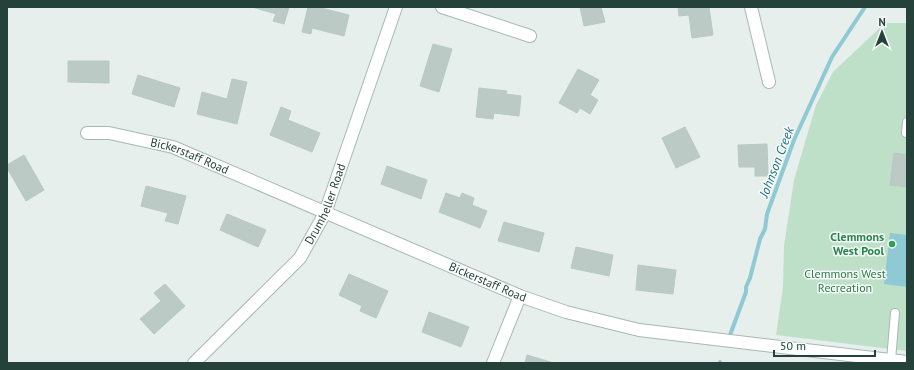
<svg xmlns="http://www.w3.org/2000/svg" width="914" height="370" viewBox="0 0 914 370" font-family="'PT Sans',sans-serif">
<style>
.green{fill:#bfe0c8}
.water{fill:#8ec9d4}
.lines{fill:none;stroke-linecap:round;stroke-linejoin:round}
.stream{stroke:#8ec9d4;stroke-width:4}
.building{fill:#bbcac4;stroke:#b8c9c2}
.service-casing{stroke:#a8b8b2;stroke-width:10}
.minor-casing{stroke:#a8b8b2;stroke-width:14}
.service{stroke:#fff;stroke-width:8}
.minor{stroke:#fff;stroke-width:12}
.leisure-dot{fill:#2e9e5b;stroke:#f7fbf9;stroke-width:1.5}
.labels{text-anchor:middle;stroke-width:3;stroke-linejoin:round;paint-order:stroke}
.street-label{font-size:12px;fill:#24423a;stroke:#f7fbf9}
.leisure-label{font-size:12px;font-weight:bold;fill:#27864d;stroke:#f7fbf9;text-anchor:end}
.park-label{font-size:12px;fill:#2d7a4b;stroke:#f7fbf9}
.water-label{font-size:13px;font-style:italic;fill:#1c6f80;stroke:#f7fbf9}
</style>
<rect width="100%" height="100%" fill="#e6efeb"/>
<path class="green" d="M885,23H907V351L776,335L783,287L784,246L794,180L816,105L833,72Z"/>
<path class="water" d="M890,233L907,235V287L884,284Z"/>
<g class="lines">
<path class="stream" d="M730,335L746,292V287L750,278L760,239L765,229L767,214L794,140L832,57L865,7
M720,363V362"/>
</g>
<path class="building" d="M252,7H289L284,24L273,21L276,14Z
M308,7H317L349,15L344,36L312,28L311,34L302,32Z
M580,7H601L605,22L584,26Z
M678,7H709L713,35L692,38L689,15L679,16Z
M433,44L452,49L439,92L420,86Z
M68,61H109V83L68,82Z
M578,69L599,80L590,95L598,100L590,114L580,108L577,113L559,103Z
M138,75L180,88L174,107L132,94Z
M232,79L247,82L237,124L197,114L202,92L227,99Z
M479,88L507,91L506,94L521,96L519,116L494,113L493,119L476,117Z
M281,107L291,111L288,120L320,133L312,152L270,135Z
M685,127L700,157L676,168L662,138Z
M767,144L768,176H755V167H739L738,145Z
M894,153L907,155V187L890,185Z
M24,155L44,190L26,201L7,168V165Z
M387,166L427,180L421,199L381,184Z
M146,186L186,196L178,224L165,221L168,213L141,206Z
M446,193L460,198L462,193L474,198L472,205L487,211L480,228L439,212Z
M227,214L266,230L258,247L220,230Z
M504,222L544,233L539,252L498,241Z
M576,247L613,255L609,276L571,268Z
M638,265L676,270L673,294L636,290Z
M349,274L388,291L376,318L360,311L362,306L339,295Z
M165,284L185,306L154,334L140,319L161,301L154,293Z
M429,312L469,327L461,347L422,332Z
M527,355L554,363H525Z"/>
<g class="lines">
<g class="service-casing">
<path id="service" d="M906,133L907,122
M891,360L895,313"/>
</g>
<g class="minor-casing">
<g id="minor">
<path d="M442,7L530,36"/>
<path d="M751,7L769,82"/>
<path id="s1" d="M87,133H109L173,147L520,296L566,312L639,330L907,362"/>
<path id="s2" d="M194,363L300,258L325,213L396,7"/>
<path d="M493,363L520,296"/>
</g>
</g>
<use href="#service" class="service"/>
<use href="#minor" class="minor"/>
</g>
<circle class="leisure-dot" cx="892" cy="244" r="4"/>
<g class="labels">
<g class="street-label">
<text dy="4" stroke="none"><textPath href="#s1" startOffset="106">Bickerstaff Road</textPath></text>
<text dy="4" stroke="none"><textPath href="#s2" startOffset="209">Drumheller Road</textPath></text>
<text dy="4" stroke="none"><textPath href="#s1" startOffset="430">Bickerstaff Road</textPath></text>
</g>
<g class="leisure-label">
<text x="884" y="241">Clemmons<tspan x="884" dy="14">West Pool</tspan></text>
</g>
<g class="park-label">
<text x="845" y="278">Clemmons West<tspan x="845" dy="14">Recreation</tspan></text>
</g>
<g class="water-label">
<text transform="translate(776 162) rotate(-69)" y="5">Johnson Creek</text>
</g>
</g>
<rect width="914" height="370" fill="none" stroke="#24423a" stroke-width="16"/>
<g transform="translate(882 32)" stroke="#f7fbf9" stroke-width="3" paint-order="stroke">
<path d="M0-3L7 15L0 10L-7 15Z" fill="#24423a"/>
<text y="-6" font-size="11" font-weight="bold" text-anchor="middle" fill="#24423a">N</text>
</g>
<path d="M774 350v6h101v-6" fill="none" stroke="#24423a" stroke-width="2"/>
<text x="780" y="350" font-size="12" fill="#24423a" stroke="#f7fbf9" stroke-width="3" paint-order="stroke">50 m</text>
</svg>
